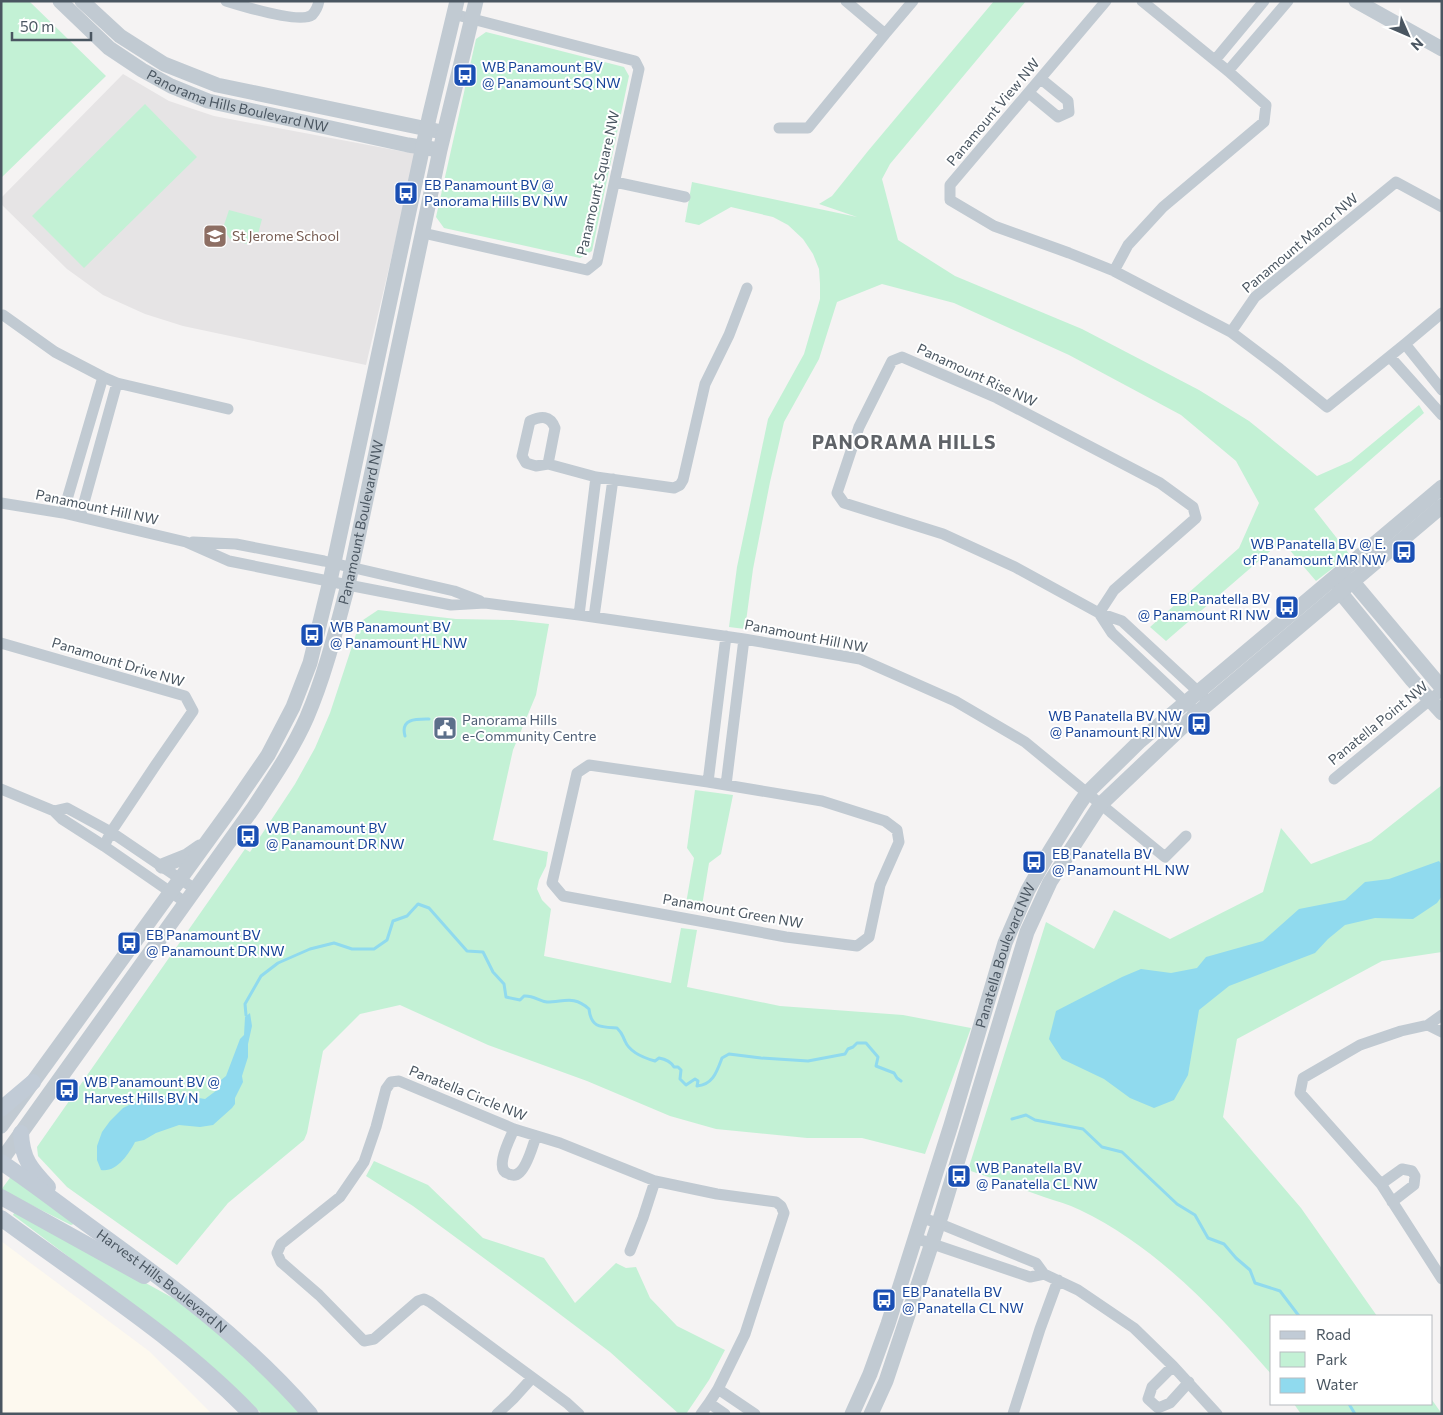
<svg xmlns="http://www.w3.org/2000/svg" width="1443" height="1415" viewBox="0 0 1443 1415" font-family="Commissioner,sans-serif">
<style>
.commercial{fill:#fdf9ef}
.education{fill:#e6e4e5}
.green{fill:#c3f1d5}
.water{fill:#90daee}
.lines{fill:none;stroke-linecap:round;stroke-linejoin:round}
.stream{stroke:#90daee;stroke-width:3}
.minor{stroke:#c1cad2;stroke-width:11}
.tertiary{stroke:#c1cad2;stroke-width:15}
.secondary{stroke:#c1cbd6;stroke-width:16}
.labels{text-anchor:middle;stroke-width:4;stroke-linejoin:round;paint-order:stroke}
.transit-label{font-size:14px;fill:#164399;stroke:#fff;text-anchor:start}
.street-label{font-size:14px;fill:#4a5661;stroke:#fff}
.education-label{font-size:14px;fill:#785e54;stroke:#fff;text-anchor:start}
.service-label{font-size:14px;fill:#4e5e75;stroke:#fff;text-anchor:start}
.district-label{font-size:19px;font-weight:bold;letter-spacing:1px;fill:#5f6368;stroke:#fff}
</style>
<rect width="100%" height="100%" fill="#f5f3f3"/>
<path class="commercial" d="M1,1241L149,1351L212,1414H1Z"/>
<path class="education" d="M123,74L169,101L214,116L416,154L366,365L183,326L145,314L103,295L67,269L1,204V198Z"/>
<path class="green" d="M1,1H29L106,76L1,178Z
M994,1H1026L890,164L882,179L898,240L955,276L1082,329L1199,390L1249,421L1317,476L1351,461L1419,405L1424,413L1314,509L1350,555L1316,581L1282,541L1166,641L1150,627L1239,548L1259,503L1236,461L1181,415L1069,355L954,303L882,284L837,302L819,359L784,422L770,482L753,569L745,629L729,627L737,567L768,419L804,354L820,299V284L819,269L813,254L803,239L788,225L773,217L731,207L699,225L685,222L692,182L857,217L819,204L832,196L868,151Z
M486,32L624,67L629,76L592,251L580,258L444,228L436,217L476,39Z
M145,104L197,157L84,268L32,216Z
M229,210L262,219L257,238L247,244L230,239L223,228Z
M378,610L456,619L513,620L549,624L536,695L513,750L493,840L548,852L546,866L539,880L537,889L542,900L551,909L544,956L671,983L681,928L697,930L687,987L780,1006L903,1015L971,1028L925,1154L862,1138H807L716,1129L670,1116L587,1081L488,1045L400,1005L360,1014L323,1051L307,1133L304,1140L228,1203L177,1265L67,1187L38,1156L37,1147L245,849L250,852L295,784L315,748L330,713L360,622Z
M1442,785V952L1382,961L1237,1039L1223,1117L1301,1208L1377,1316H1272V1375C1216,1311 1157,1247 1080,1210C1068,1204 1056,1201 1044,1197C1019,1188 994,1179 968,1170L1046,922L1094,949L1114,910L1170,939L1263,892L1281,828L1311,864L1371,841Z
M695,790L733,795L721,854L709,863L701,912L685,909L694,858L687,848Z
M374,1161L428,1185L483,1238L544,1258L575,1303L616,1263L626,1268L636,1267L650,1298L677,1326L725,1350L709,1380L686,1414H679L610,1352L545,1303L413,1206L366,1176Z
M12,1175L74,1224L71,1225L1,1190Z
M15,1211L182,1303L257,1364L304,1414H262L194,1351L13,1215Z
M1432,1400L1442,1414H1301L1294,1404H1432Z"/>
<path class="water" d="M1439,861L1442,865V896L1437,903L1413,919L1375,918L1345,925L1328,939L1315,953L1229,986L1199,1010L1188,1075L1174,1100L1154,1108L1130,1098L1104,1079L1062,1059L1049,1039L1056,1011L1122,977L1141,969L1171,973L1197,968L1206,957L1263,941L1299,909L1345,900L1365,882L1389,879Z
M250,1013L252,1026L248,1044V1057L242,1076L243,1082L235,1098V1104L232,1108L213,1125L200,1127L179,1125L156,1133L144,1140L135,1142C129,1154 116,1173 101,1170L97,1160V1146L102,1132L110,1121L123,1108L139,1100L156,1097L181,1095L205,1099L217,1090L221,1080L226,1076L240,1039L244,1035L245,1017Z"/>
<g class="lines">
<path class="stream" d="M405,736C400,718 417,719 429,719
M246,1015L245,1004L261,976L278,963L310,949L334,943L352,949H374L387,940L393,921L407,916L418,904L429,908L467,951L483,952L493,972L504,984L506,997L520,1000L524,996C533,995 539,1001 547,1002C564,1002 574,995 589,1009C591,1028 601,1027 617,1028C623,1034 622,1035 625,1041C630,1053 644,1058 655,1061L659,1058C665,1059 671,1062 674,1067H678L681,1070L680,1079L686,1085L695,1079L698,1081L697,1086C713,1085 717,1071 722,1058L729,1054L761,1058L808,1061L845,1054L848,1049L853,1047L857,1043H866L878,1057L876,1066L894,1073L897,1078L901,1081
M1012,1119L1026,1115L1035,1120L1083,1129L1102,1147L1122,1152L1177,1204L1195,1215L1208,1238L1224,1244L1236,1258L1250,1270L1255,1283L1280,1291L1299,1316
M1349,1404L1355,1414"/>
<path class="minor" d="M226,1C242,6 299,24 312,15C316,11 318,6 319,1
M846,1L885,34L913,1
M1106,1L950,185V200L994,226L1069,253L1114,271L1231,332L1280,369L1327,407L1405,344L1442,313
M1215,60L1264,1
M1228,71L1288,1
M1029,93L1058,117L1069,112L1068,101L1041,79
M779,128H808L885,34
M615,182L685,197
M423,233L587,270L597,262L639,69L635,61L453,14
M1114,271L1128,245L1163,207L1264,122L1266,105L1228,71L1142,1
M3,315L55,352L103,377L117,383L228,409
M1231,332L1255,297L1396,182L1442,207
M1405,344L1442,390
M1390,357L1442,415
M548,464L555,428C550,415 541,416 530,421L522,456L526,463L536,466L548,464L596,477L674,488L680,485L683,480L705,384L729,335L747,288
M1,503L63,513L186,542L229,561L348,585L451,605L485,603L579,615L744,639L860,659L955,701L1025,742L1165,857L1186,836
M63,513L103,377
M80,517L117,383
M193,542L236,544L324,561L454,591L480,601
M1099,613L1114,590L1196,518L1193,507L1160,483L997,398L902,357L892,361L859,427L837,493L844,503L943,534L1015,567L1099,613L1122,621L1204,697
M1099,613L1112,633L1197,713
M579,615L596,477
M594,617L613,479
M1,643L185,696L193,711L155,766L111,832L104,846
M589,765L708,782L822,801L885,821L897,830L899,842L880,885L869,937L857,946L786,937L563,896L552,883L577,773Z
M1334,779L1442,690
M708,782L726,636
M726,785L744,639
M1,789L54,811L62,819L104,846L185,902
M54,811L67,808L111,832L195,889
M1442,1015L1428,1025L1401,1031L1360,1045L1303,1078L1300,1093L1381,1184L1442,1279
M1428,1025L1442,1032
M514,1129C510,1139 493,1170 509,1174C513,1176 517,1175 520,1172C527,1166 533,1146 536,1136
M1381,1184L1402,1169L1412,1171L1415,1176L1414,1185L1392,1202
M922,1218L938,1223L1036,1263L1044,1274L1078,1290L1134,1328L1173,1366L1217,1414
M915,1238L1030,1277L1044,1274
M630,1251L643,1218L655,1181
M1173,1366L1152,1387L1148,1399L1158,1408L1170,1403L1189,1382
M718,1389L755,1414
M709,1403L725,1414
M497,1414L513,1399L532,1378
M579,1414L567,1403L430,1302L424,1299L418,1301L374,1339L364,1341L319,1295L281,1262L277,1253L281,1244L340,1197L364,1162L376,1127L386,1089L391,1082L399,1081L514,1129L560,1143L655,1181L717,1194L776,1202L781,1206L784,1213L745,1334L718,1389L709,1403L701,1414
M1013,1414L1040,1329L1058,1280"/>
<g class="tertiary">
<path id="s1" d="M60,1L109,48L142,70L171,86L208,101L408,145L433,149"/>
<path d="M82,1L120,36L164,64L217,85L437,131"/>
<path d="M1356,1L1442,49"/>
<path d="M1345,579L1353,582L1442,688"/>
<path d="M1338,583L1340,592L1412,680L1442,713"/>
<path d="M162,866L187,856L200,847"/>
<path d="M1,1126L233,806L268,755L293,707L310,663L330,581L429,118L457,1"/>
<path id="s2" d="M1,1161L254,807C273,778 293,749 307,717C325,675 336,630 348,585L440,150L476,1"/>
<path id="s3" d="M852,1414L870,1374L888,1324L951,1125L1005,943L1028,890L1050,851L1078,806L1087,793L1140,741L1442,487"/>
<path d="M871,1414L886,1381L941,1216L1027,932L1050,882L1100,805L1197,713L1442,506"/>
</g>
<g class="secondary">
<path d="M1,1109L33,1082"/>
<path d="M21,1133C22,1159 31,1169 48,1187"/>
<path id="s4" d="M1,1162C31,1182 59,1204 88,1225C167,1282 246,1340 310,1414"/>
<path d="M1,1197L144,1276"/>
<path d="M1,1218C86,1281 177,1337 251,1414"/>
</g>
</g>
<defs>
<g id="bus-square" transform="scale(1.25)"><rect x="-9" y="-9" width="18" height="18" rx="4" fill="#1a4fb4" stroke="#fff"/><path d="M-5-6H5V4H4V6H2V4H-2V6H-4V4H-5ZM-3.5-4V0h7V-4ZM-3.5 1.2v1.5H-2V1.2ZM2 1.2v1.5H3.5V1.2Z" fill="#fff"/></g>
<g id="school-square" transform="scale(1.25)"><rect x="-9" y="-9" width="18" height="18" rx="4" fill="#8d6e63" stroke="#fff"/><path d="M0-5L7-2L0 1L-7-2ZM-4 1L0 2.5L4 1V4Q0 6-4 4Z" fill="#fff"/></g>
<g id="civic-square" transform="scale(1.25)"><rect x="-9" y="-9" width="18" height="18" rx="4" fill="#5c6f8a" stroke="#fff"/><path d="M-.6-6.5H3V-4.5H.6V-3L4-1V1h2V6H-6V1h2V-1L-.6-3ZM-1.2 2.5V6h2.4V2.5Z" fill="#fff"/></g>
</defs>
<g fill-rule="evenodd">
<use href="#bus-square" x="465" y="75"/>
<use href="#bus-square" x="406" y="193"/>
<use href="#school-square" x="215" y="236"/>
<use href="#bus-square" x="1404" y="552"/>
<use href="#bus-square" x="1287" y="607"/>
<use href="#bus-square" x="312" y="635"/>
<use href="#bus-square" x="1199" y="724"/>
<use href="#civic-square" x="445" y="728"/>
<use href="#bus-square" x="248" y="836"/>
<use href="#bus-square" x="1034" y="862"/>
<use href="#bus-square" x="129" y="943"/>
<use href="#bus-square" x="67" y="1090"/>
<use href="#bus-square" x="959" y="1176"/>
<use href="#bus-square" x="884" y="1300"/>
</g>
<g class="labels">
<g class="transit-label">
<text x="482" y="72">WB Panamount BV<tspan x="482" dy="16">@ Panamount SQ NW</tspan></text>
<text x="424" y="190">EB Panamount BV @<tspan x="424" dy="16">Panorama Hills BV NW</tspan></text>
<text x="1386" y="549" text-anchor="end">WB Panatella BV @ E.<tspan x="1386" dy="16">of Panamount MR NW</tspan></text>
<text x="1270" y="604" text-anchor="end">EB Panatella BV<tspan x="1270" dy="16">@ Panamount RI NW</tspan></text>
<text x="330" y="632">WB Panamount BV<tspan x="330" dy="16">@ Panamount HL NW</tspan></text>
<text x="1182" y="721" text-anchor="end">WB Panatella BV NW<tspan x="1182" dy="16">@ Panamount RI NW</tspan></text>
<text x="266" y="833">WB Panamount BV<tspan x="266" dy="16">@ Panamount DR NW</tspan></text>
<text x="1052" y="859">EB Panatella BV<tspan x="1052" dy="16">@ Panamount HL NW</tspan></text>
<text x="146" y="940">EB Panamount BV<tspan x="146" dy="16">@ Panamount DR NW</tspan></text>
<text x="84" y="1087">WB Panamount BV @<tspan x="84" dy="16">Harvest Hills BV N</tspan></text>
<text x="976" y="1173">WB Panatella BV<tspan x="976" dy="16">@ Panatella CL NW</tspan></text>
<text x="902" y="1297">EB Panatella BV<tspan x="902" dy="16">@ Panatella CL NW</tspan></text>
</g>
<g class="street-label">
<text dy="5" stroke="none"><textPath href="#s1" startOffset="209">Panorama Hills Boulevard NW</textPath></text>
<text transform="translate(993 112) rotate(-50)" y="5">Panamount View NW</text>
<text transform="translate(598 183) rotate(-77)" y="5">Panamount Square NW</text>
<text transform="translate(1300 243) rotate(-40)" y="5">Panamount Manor NW</text>
<text transform="translate(977 375) rotate(25)" y="5">Panamount Rise NW</text>
<text transform="translate(97 507) rotate(12)" y="5">Panamount Hill NW</text>
<text dy="5" stroke="none"><textPath href="#s2" startOffset="742">Panamount Boulevard NW</textPath></text>
<text transform="translate(806 636) rotate(11)" y="5">Panamount Hill NW</text>
<text transform="translate(118 662) rotate(17)" y="5">Panamount Drive NW</text>
<text transform="translate(1378 723) rotate(-39)" y="5">Panatella Point NW</text>
<text transform="translate(733 911) rotate(10)" y="5">Panamount Green NW</text>
<text dy="5" stroke="none"><textPath href="#s3" startOffset="484">Panatella Boulevard NW</textPath></text>
<text transform="translate(468 1093) rotate(22)" y="5">Panatella Circle NW</text>
<text dy="5" stroke="none"><textPath href="#s4" startOffset="200">Harvest Hills Boulevard N</textPath></text>
</g>
<g class="education-label">
<text x="232" y="241">St Jerome School</text>
</g>
<g class="service-label">
<text x="462" y="725">Panorama Hills<tspan x="462" dy="16">e-Community Centre</tspan></text>
</g>
<g class="district-label">
<text x="904" y="449">PANORAMA HILLS</text>
</g>
</g>
<rect width="1443" height="1415" fill="none" stroke="#4a5661" stroke-width="5"/>
<rect x="1270" y="1315" width="162" height="90" fill="#ffffff" stroke="#b7bbc0"/>
<rect x="1280" y="1331" width="25" height="8" fill="#c1cbd6" stroke="#b7bbc0"/>
<text x="1316" y="1340" font-size="15" fill="#4a5661">Road</text>
<rect x="1280" y="1352" width="25" height="15" fill="#c3f1d5" stroke="#b7bbc0"/>
<text x="1316" y="1365" font-size="15" fill="#4a5661">Park</text>
<rect x="1280" y="1378" width="25" height="15" fill="#90daee" stroke="#b7bbc0"/>
<text x="1316" y="1390" font-size="15" fill="#4a5661">Water</text>
<g transform="translate(1408 35) rotate(135)" stroke="#ffffff" stroke-width="4" paint-order="stroke">
<path d="M0-4L9 19L0 12L-9 19Z" fill="#4a5661"/>
<text y="-8" font-size="14" font-weight="bold" text-anchor="middle" fill="#4a5661">N</text>
</g>
<path d="M12 32v8h79v-8" fill="none" stroke="#4a5661" stroke-width="2.5"/>
<text x="20" y="32" font-size="15" fill="#4a5661" stroke="#ffffff" stroke-width="4" paint-order="stroke">50 m</text>
</svg>
